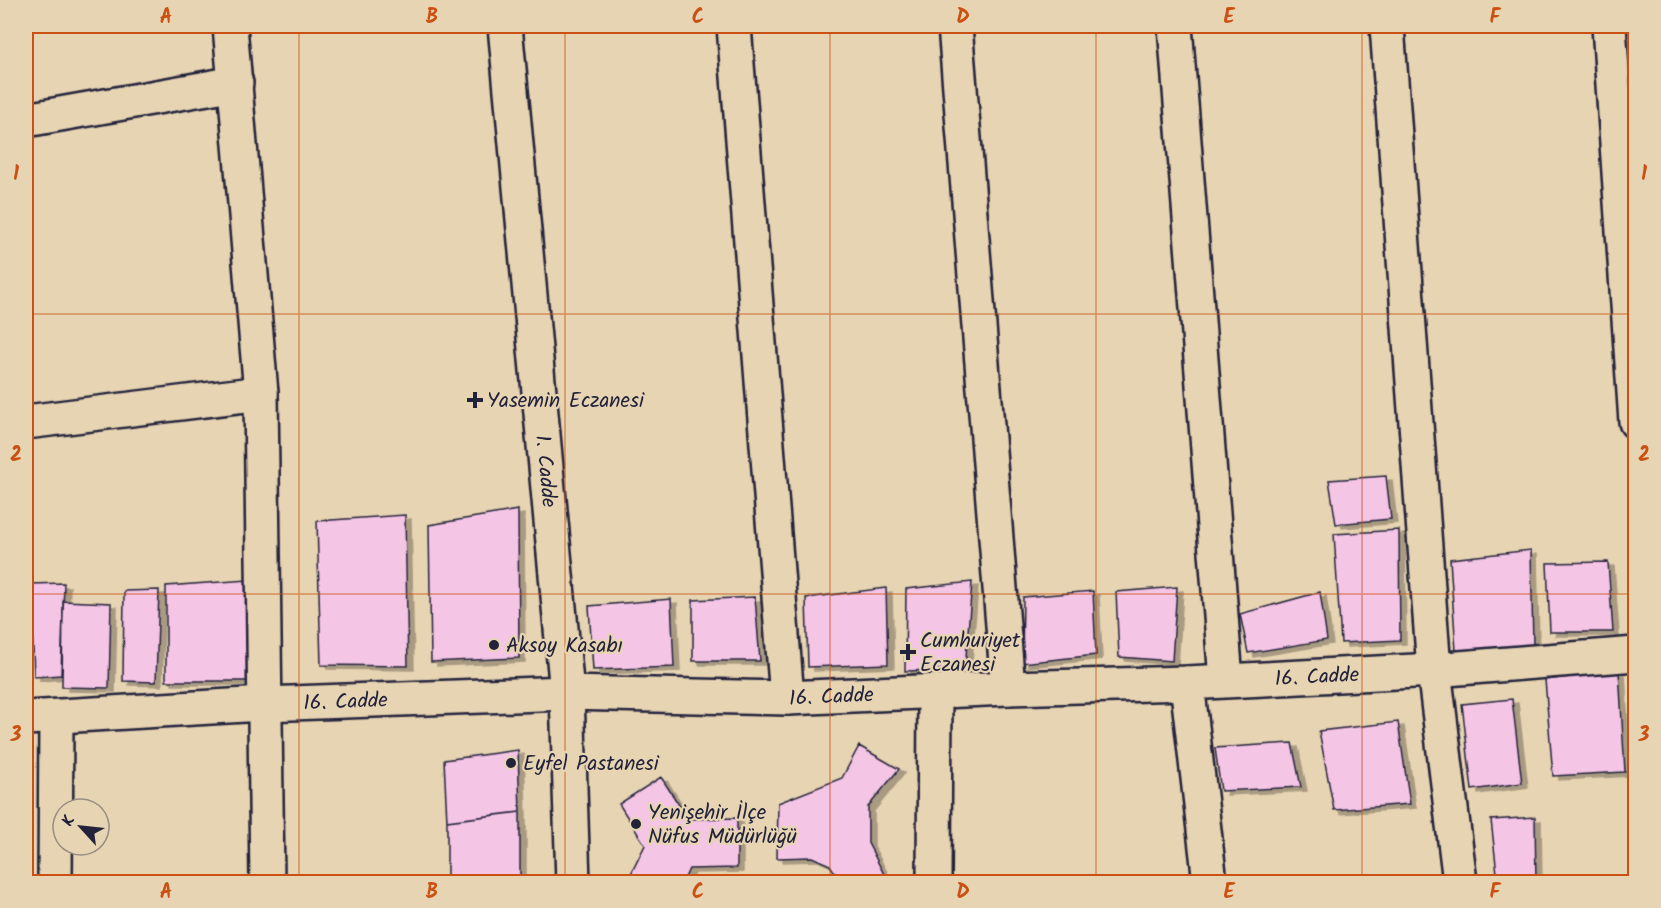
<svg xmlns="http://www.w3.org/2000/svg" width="1661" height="908" viewBox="0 0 1661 908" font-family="Kalam,sans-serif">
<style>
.building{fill:#f5c5e6;stroke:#22223b;stroke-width:1.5;filter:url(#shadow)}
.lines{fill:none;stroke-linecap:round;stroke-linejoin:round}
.minor-casing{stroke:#22223b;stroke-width:38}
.minor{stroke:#e7d4b2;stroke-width:33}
.grid{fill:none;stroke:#ca5113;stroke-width:1.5;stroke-opacity:0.55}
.poi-dot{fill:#22223b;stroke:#e7d4b2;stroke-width:2}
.labels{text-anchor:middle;stroke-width:4.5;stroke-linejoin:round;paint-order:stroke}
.poi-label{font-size:21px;fill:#22223b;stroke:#e7d4b2;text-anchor:start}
.street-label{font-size:21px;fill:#22223b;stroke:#e7d4b2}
.neatline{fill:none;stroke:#ca5113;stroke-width:2}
.grid-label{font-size:20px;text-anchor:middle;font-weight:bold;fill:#ca5113}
</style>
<defs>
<filter id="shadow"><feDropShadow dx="6" dy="4" stdDeviation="0" flood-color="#0004"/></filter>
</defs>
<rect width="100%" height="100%" fill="#e7d4b2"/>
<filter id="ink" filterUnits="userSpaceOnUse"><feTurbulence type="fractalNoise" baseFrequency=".0167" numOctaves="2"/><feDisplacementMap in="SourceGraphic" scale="12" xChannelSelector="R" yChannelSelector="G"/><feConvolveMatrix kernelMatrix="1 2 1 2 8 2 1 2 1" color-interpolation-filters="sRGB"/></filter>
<g filter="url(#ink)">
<path class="building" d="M1636,42V78L1617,80L1613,44Z
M1636,96V142L1625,144L1617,100Z
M1386,476L1391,519L1336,524L1329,480Z
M518,510L519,658L431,662L429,525Z
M405,515L408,666L321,665L317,521Z
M1399,530L1400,640L1341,643L1334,534Z
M1531,550L1533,645L1456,651L1450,559Z
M1608,562L1613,632H1550L1547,563Z
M248,580L253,681H166V586Z
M972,582L965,669L905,671L906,589Z
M64,583L61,675L34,677L31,584Z
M1177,587L1172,661L1119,657L1116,592Z
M886,588L888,664L808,667L806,598Z
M159,590L156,682L123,681L124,591Z
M1093,591L1096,655L1022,663L1023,597Z
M1320,592L1327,640L1248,653L1240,614Z
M755,597L760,661H693V600Z
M671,599L674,667L593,670L589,606Z
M63,601L111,603L109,688L62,687Z
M1619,671L1625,772L1553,776L1545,680Z
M1512,699L1522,783L1472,790L1462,704Z
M1398,722L1410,804L1334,810L1319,731Z
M1292,743L1301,787L1221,791L1215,748Z
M859,746L899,769L868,807V843L887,880L883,882H841L830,865L812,857L777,858L778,803L842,778Z
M518,750L520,812L447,821L444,760Z
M661,777L688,819L737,818V868L689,869L683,882H627L645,845L619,804Z
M520,812V882H447V821Z
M1535,817L1536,882H1498L1491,820Z"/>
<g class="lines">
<g class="minor-casing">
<g id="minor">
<path d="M230,26L261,393L267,882"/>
<path id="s1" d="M505,26L567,693L573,882"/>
<path d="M734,26L787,698"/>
<path d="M955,26L1008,688"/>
<path d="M1175,26L1226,680"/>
<path d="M1387,26L1434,670L1460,882"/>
<path d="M1609,26L1636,422"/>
<path d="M26,120L236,83"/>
<path d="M26,422L261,393"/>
<path d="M1187,683L1210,882"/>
<path id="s2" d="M26,718L264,704L567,693L787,698L1008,688L1187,683L1434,670L1636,654"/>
<path d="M55,882L56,717"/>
<path d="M934,882L935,692"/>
</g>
</g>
<use href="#minor" class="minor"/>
</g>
</g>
<path class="grid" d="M299,26V882M565,26V882M830,26V882M1096,26V882M1362,26V882M26,314H1636M26,594H1636"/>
<g class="poi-dot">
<path d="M472 391h6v6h6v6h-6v6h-6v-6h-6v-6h6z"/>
<circle cx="494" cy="645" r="6"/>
<path d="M905 643h6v6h6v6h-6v6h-6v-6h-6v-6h6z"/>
<circle cx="511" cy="763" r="6"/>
<circle cx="636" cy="824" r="6"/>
</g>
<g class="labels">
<g class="poi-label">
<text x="487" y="407">Yasemin Eczanesi</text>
<text x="920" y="647">Cumhuriyet<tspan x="920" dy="24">Eczanesi</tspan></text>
<text x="506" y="652">Aksoy Kasabı</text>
<text x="523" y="770">Eyfel Pastanesi</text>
<text x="648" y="819">Yenişehir İlçe<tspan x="648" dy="24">Nüfus Müdürlüğü</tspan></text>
</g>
<g class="street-label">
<text dy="7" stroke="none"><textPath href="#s1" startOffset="447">1. Cadde</textPath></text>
<text dy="7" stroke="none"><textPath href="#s2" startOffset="1292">16. Cadde</textPath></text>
<text dy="7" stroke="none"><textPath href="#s2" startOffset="806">16. Cadde</textPath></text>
<text dy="7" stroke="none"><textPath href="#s2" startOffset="320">16. Cadde</textPath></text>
</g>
</g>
<rect width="1661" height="908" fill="none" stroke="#e7d4b2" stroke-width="66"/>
<g transform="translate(81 827) rotate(297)"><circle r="28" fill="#e7d4b2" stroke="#988d82" stroke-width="1.5"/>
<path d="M0-4.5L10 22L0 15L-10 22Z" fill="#22223b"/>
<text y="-9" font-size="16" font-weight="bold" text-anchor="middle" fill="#22223b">K</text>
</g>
<rect x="33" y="33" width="1595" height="842" class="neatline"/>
<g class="grid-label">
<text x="166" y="23">A</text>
<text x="432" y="23">B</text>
<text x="698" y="23">C</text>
<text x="963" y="23">D</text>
<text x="1229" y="23">E</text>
<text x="1495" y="23">F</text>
<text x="16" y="180">1</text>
<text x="1644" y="180">1</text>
<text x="16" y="461">2</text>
<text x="1644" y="461">2</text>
<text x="16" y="741">3</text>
<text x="1644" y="741">3</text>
<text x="166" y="898">A</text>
<text x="432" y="898">B</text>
<text x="698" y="898">C</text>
<text x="963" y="898">D</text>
<text x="1229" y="898">E</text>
<text x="1495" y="898">F</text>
</g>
</svg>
